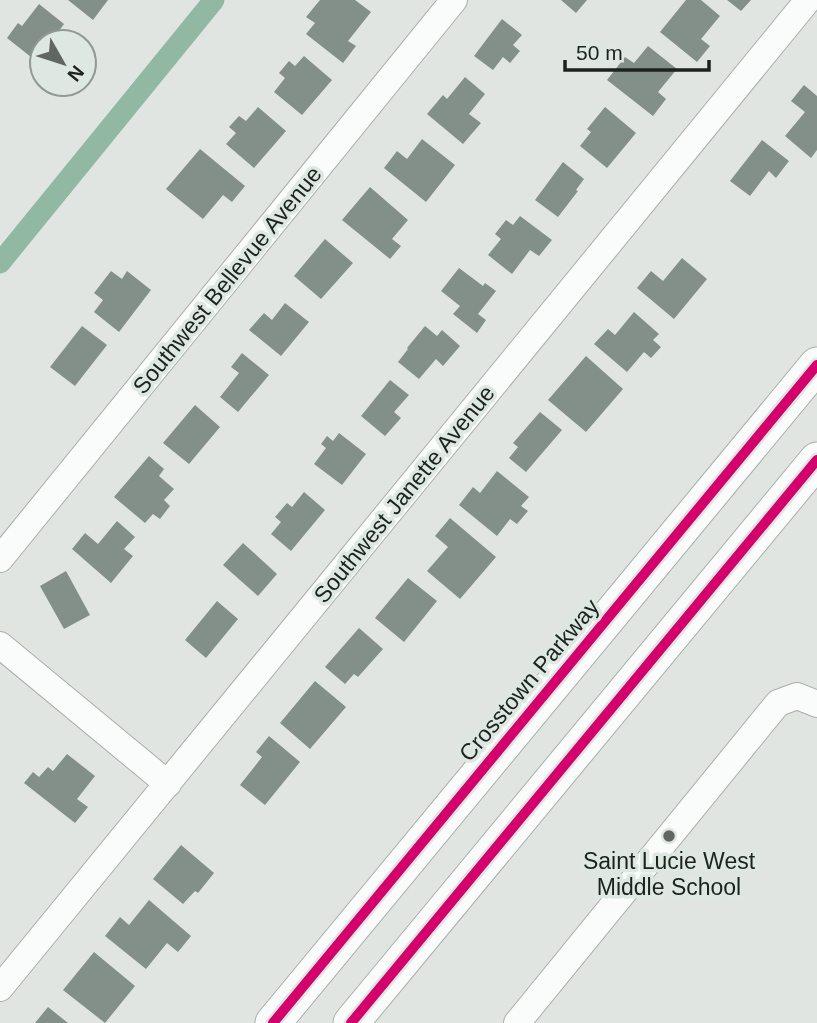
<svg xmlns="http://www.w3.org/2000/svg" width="817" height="1023" viewBox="0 0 817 1023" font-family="Helvetica,sans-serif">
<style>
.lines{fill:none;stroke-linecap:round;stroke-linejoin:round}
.canal{stroke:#90b8a2;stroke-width:21}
.building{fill:#839089}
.minor-casing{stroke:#aaaeac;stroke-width:28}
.major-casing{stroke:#aaaeac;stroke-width:37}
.minor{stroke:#fafbfb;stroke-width:26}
.major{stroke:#fafbfb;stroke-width:35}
.cycleway-casing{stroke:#dde8e2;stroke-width:15}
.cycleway{stroke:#d6006c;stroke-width:10}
.poi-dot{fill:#626663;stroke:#dde8e2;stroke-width:2.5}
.labels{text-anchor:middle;stroke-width:7;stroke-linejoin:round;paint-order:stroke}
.street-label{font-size:23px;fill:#1e221f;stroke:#dde8e2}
.poi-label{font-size:23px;fill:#1e221f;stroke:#dde8e2}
</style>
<rect width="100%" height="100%" fill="#e0e5e2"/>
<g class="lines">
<path class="canal" d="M0,263L214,0"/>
</g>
<path class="building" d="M68,0H108L93,20Z
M320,0H355L371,12L348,41L356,46L343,63L306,34L315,23L306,17Z
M561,0H587L576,13Z
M686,0H701L720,16L701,39L710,46L697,62L660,32Z
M727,0H751L741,11Z
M39,4L64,24L51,42H42V53L36,61L7,38L18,23L22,26Z
M502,19L522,35L513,45L520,51L510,63L503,57L493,70L474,56Z
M648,46L677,69L658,92L666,99L653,116L607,80L625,57L634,63Z
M304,56L332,80L302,115L274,92L285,78L279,73L289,61L295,66Z
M465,77L485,94L469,114L481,123L463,144L427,114L443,95L447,99Z
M804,85L817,96V150L811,158L785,136L805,112L791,101Z
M258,107L286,131L254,168L226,144L236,133L229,127L239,116L246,121Z
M605,107L636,133L607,168L580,146L591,132L587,129Z
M422,139L455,165L426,202L384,168L397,151L407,159Z
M762,140L789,161L776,178L769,171L750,196L730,181Z
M200,149L245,186L232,202L223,195L203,219L166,189Z
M563,162L584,179L576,190L578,191L558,217L535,200Z
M370,187L408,220L392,239L401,246L390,259L342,220Z
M520,216L552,240L539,256L530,250L512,274L488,255L501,239L495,234L506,220L513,225Z
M325,239L353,263L321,299L294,276Z
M682,258L707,279L674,319L637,288L651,271L663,281Z
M459,268L483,286L485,283L496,291L478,314L486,320L477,333L453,314L460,306L441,291Z
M111,271L122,279L127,271L151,290L119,332L94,312L103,300L94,293Z
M285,303L309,322L281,356L249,330L264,313L272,320Z
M634,312L659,334L653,340L661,347L651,358L644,352L627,372L594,344L608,329L615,335Z
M82,326L107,345L75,386L50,367Z
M425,326L437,336L442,330L460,346L443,366L436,359L419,379L398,362L408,349L407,348Z
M242,353L269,375L238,412L220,397L239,373L231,367Z
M586,356L623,389L586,432L548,400Z
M390,380L409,395L394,412L401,418L385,436L361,416Z
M195,405L220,427L189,464L163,443Z
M540,412L562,430L526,472L509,458L518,447L513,443Z
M339,433L366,454L342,485L314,464L326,448L321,444L327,436L333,441Z
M149,456L164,469L159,476L174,489L164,500L170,506L160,519L153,514L145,523L114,497Z
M497,471L529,497L521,506L528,511L517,524L510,519L497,536L459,505L473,487L480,493Z
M304,492L325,510L291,551L271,534L281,522L275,517L287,503L292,507Z
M450,518L496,557L460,599L427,571L448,547L435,536Z
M117,521L135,537L124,549L133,556L111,583L72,549L85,533L98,544Z
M243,543L277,574L258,596L223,565Z
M66,571L90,615L64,629L40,586Z
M408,578L437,601L404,642L375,618Z
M217,601L238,619L206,658L185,640Z
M359,628L383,649L358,677L354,674L345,684L325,667Z
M315,681L346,707L310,749L280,723Z
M269,736L300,762L265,805L240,785L262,757L256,752Z
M67,754L95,776L77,799L88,807L75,823L24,783L33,772L39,777L48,767L53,771Z
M181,845L214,873L198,893L195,891L183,904L153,879Z
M149,900L191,936L178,952L167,943L146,969L105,936L120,917L129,925Z
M94,952L135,986L105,1023L63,990Z
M48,1007L68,1023H35Z"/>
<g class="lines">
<g class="minor-casing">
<path id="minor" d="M0,559L454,0
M0,645L168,784
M0,988L808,0
M517,1023L778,703L797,696L817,704"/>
</g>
<g class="major-casing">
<path id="major" d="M273,1023L817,365
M351,1023L817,460"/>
</g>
<use href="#minor" class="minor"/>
<use href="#major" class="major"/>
<g class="cycleway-casing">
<path id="cycleway" d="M273,1023L817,365
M351,1023L817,460"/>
</g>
<use href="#cycleway" class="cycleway"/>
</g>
<circle class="poi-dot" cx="669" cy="836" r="7"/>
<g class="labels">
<g class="street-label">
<text transform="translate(227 280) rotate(-51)" y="8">Southwest Bellevue Avenue</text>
<text transform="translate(404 494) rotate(-51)" y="8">Southwest Janette Avenue</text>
<text transform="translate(529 680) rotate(-50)" y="8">Crosstown Parkway</text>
</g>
<g class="poi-label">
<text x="669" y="869">Saint Lucie West<tspan x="669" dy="26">Middle School</tspan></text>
</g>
</g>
<g transform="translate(63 63) rotate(129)"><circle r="33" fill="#dde8e2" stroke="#919994" stroke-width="2"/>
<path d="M0-5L12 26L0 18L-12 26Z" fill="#626663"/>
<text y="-10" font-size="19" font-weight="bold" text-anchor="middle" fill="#1e221f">N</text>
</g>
<path d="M565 60v10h144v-10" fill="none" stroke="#1e221f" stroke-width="3.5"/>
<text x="576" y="60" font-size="21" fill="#1e221f" stroke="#dde8e2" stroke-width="5" paint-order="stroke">50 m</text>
</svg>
